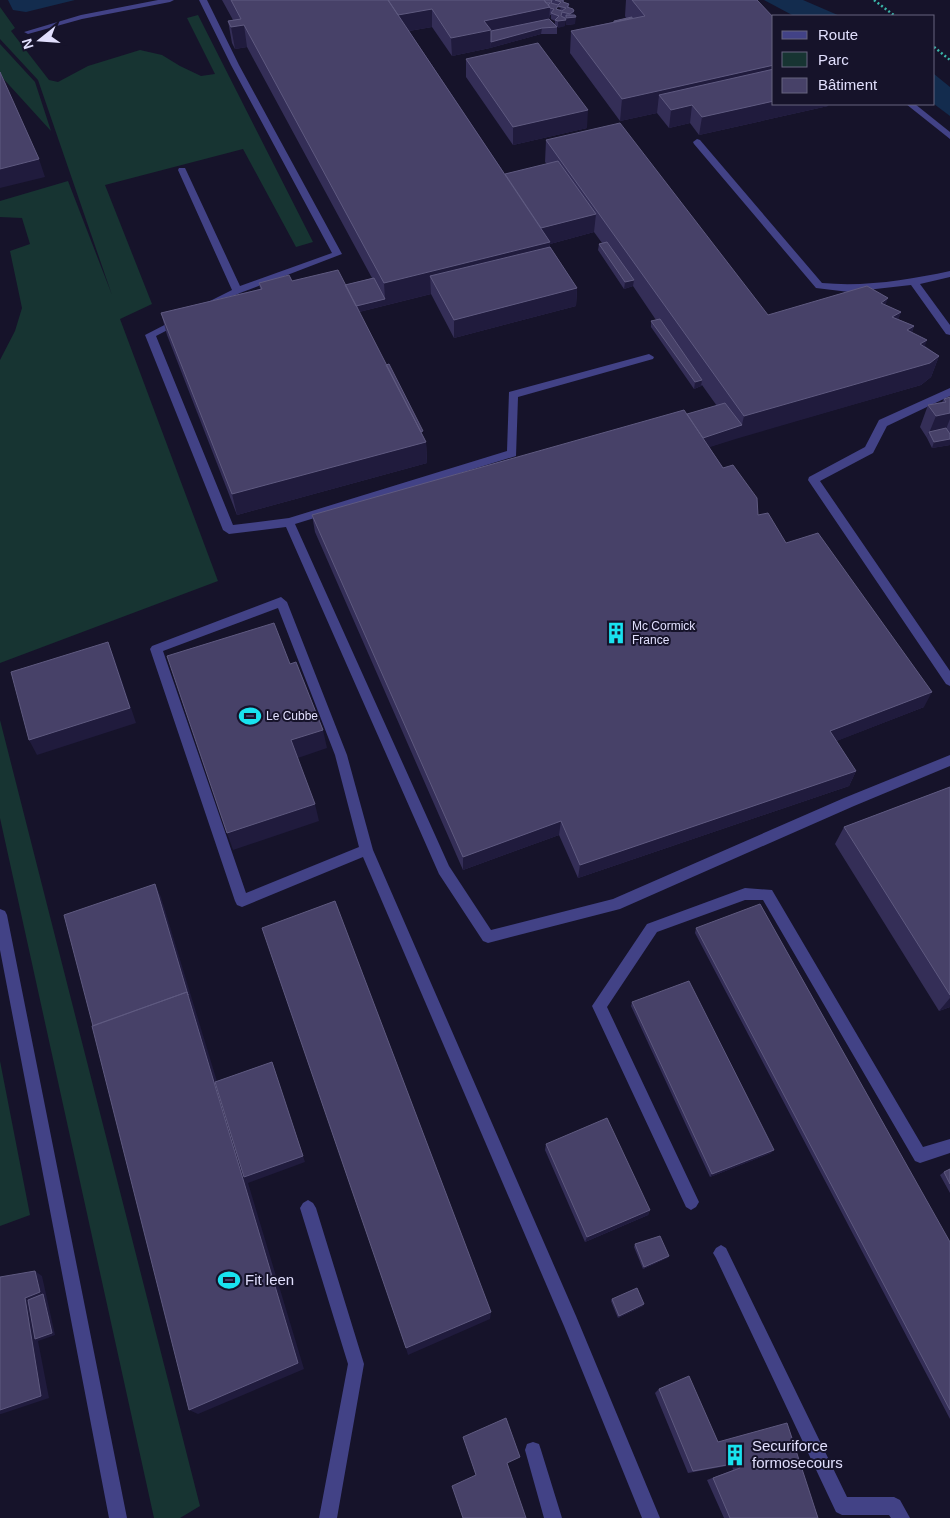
<svg xmlns="http://www.w3.org/2000/svg" width="950" height="1518" viewBox="0 0 950 1518" font-family="Helvetica,sans-serif">
<style>
.green{fill:#173432}
.water{fill:#132c4e}
.lines{fill:none;stroke-linecap:round;stroke-linejoin:round}
.path{stroke:#3ab6a9;stroke-width:2.5;stroke-dasharray:2 2.5;stroke-linecap:butt}
.minor{fill:#424286;fill-rule:evenodd}
.wall{fill:#342e57;fill-rule:evenodd}
.shaded-wall{fill:#201b3d}
.building{fill:#474168;stroke:#5f5a80;fill-rule:evenodd}
.labels{text-anchor:middle;stroke-width:4;stroke-linejoin:round;paint-order:stroke}
.poi-label{font-size:12px;fill:#e1dffd;stroke:#16132a;text-anchor:start}
.near-poi-label{font-size:15px;fill:#e1dffd;stroke:#16132a;text-anchor:start}
</style>
<rect width="100%" height="100%" fill="#16132a"/>
<path class="green" d="M0,7L15,28L11,31L49,80L58,82L88,66L140,50L162,55L180,66L201,76L215,74L187,18L198,15L313,242L296,247L243,149L105,185L152,304L120,319L218,581L0,663V360L15,331L22,308L10,251L30,244L22,218L0,217V201L68,181L112,295L38,80L0,39Z
M0,44L35,82L51,131L0,75Z
M0,720L200,1506L180,1518H154L0,818Z
M0,1061L30,1215L0,1226Z"/>
<path class="water" d="M8,0H75L26,12L13,10Z
M764,0H803L840,16H794Z
M934,74L950,87V116L934,104Z"/>
<g class="lines">
<path class="path" d="M874,0L895,16
M934,47L950,60"/>
<path class="minor" d="M158,0H174L170,2L82,19L28,34L24,32L81,15Z
M199,0H207L239,65L342,254L240,293L209,308L206,307V303L232,290L178,170L179,168H185L186,170L240,286L332,253L231,65Z
M906,104H915L950,132V139Z
M697,139L700,140L822,283C865,287 908,280 950,271V277L920,284L950,325V335L946,334L911,285L849,292L816,288L694,144L693,142Z
M180,317L183,318V322L156,336L233,525L289,518L507,451L509,392L649,354L654,357L653,359L518,397L516,456L295,524L449,866L491,930L613,899L844,798L950,755V766L854,806L620,909L488,943L483,941L439,874L286,527L229,534L223,530L145,335Z
M950,388V396L887,426L873,453L820,481L950,671V686L946,684L808,480L809,477L865,447L879,420Z
M281,597L287,602L347,755L373,850L576,1316L660,1518H642L564,1326L363,857L242,907L237,905L235,901L150,649L152,646ZM278,608L335,755L359,847L246,893L163,651Z
M745,888L772,890L923,1147L950,1139V1153L920,1163L915,1161L763,900H745L657,932L607,1007L699,1202L696,1207L691,1210L686,1207L592,1006L647,924Z
M0,909L5,911L7,915L127,1518H109L0,950Z
M308,1200L313,1203L316,1208L364,1364L337,1518H319L348,1364L300,1208L303,1203Z
M721,1245L726,1248L847,1497H894L900,1500L910,1518H891L889,1515H842L836,1512L716,1258L713,1253L716,1248Z
M533,1442L539,1444L541,1450L562,1518H544L525,1450L527,1444Z"/>
</g>
<path class="wall" d="M222,0H564V2L569,4V8L574,11L573,15L575,24L566,25V19H565V26L557,27V34H541L490,48L452,56L432,27L409,31L505,174L547,164L545,162L546,140L768,315L885,305L901,312L898,319L914,326L912,332L925,346L939,356L931,377L921,385L739,437L709,447L723,468L758,515L786,543L924,707L836,741L856,771L849,786L578,878L559,835L463,870L315,532L312,515L717,406L702,385L701,386L694,389L651,327V321L656,320L633,286L624,289L598,250L599,244L602,243L594,232L550,244V247L577,288L576,306L454,338L431,294L359,312L426,442L427,463L237,515L167,335L161,313L260,289L259,283L292,281L345,285L372,278L247,47L235,49L232,43L228,21L233,20ZM557,7L561,8L559,10L556,9ZM550,15H551V19L555,21V24L549,19Z
M626,0H717L828,106L699,135L690,123L669,128L657,113L620,121L570,53L571,31L613,22L614,21L626,18L625,16Z
M466,59L587,128L513,145L466,77Z
M950,397V445L932,448L927,438L920,427L928,405L942,402L944,399Z
M950,787V1007L939,1011L835,844L844,827Z
M696,928L950,1242V1419L695,933Z
M632,1002L771,1153L710,1177L631,1006Z
M546,1144L650,1210L648,1215L585,1242L545,1150Z
M950,1169V1193L940,1175L944,1172Z
M635,1244L669,1256L667,1258L643,1269L634,1247Z
M612,1299L643,1306L618,1318L611,1301Z
M659,1389L718,1442L818,1518H724L707,1480L733,1470L732,1465L688,1473L655,1393Z"/>
<path class="shaded-wall" d="M550,7L549,25L491,38L490,48L452,56L451,38L484,21Z
M432,9V27L397,33L396,15Z
M574,11L573,17H576L575,24L566,25V18H570V14Z
M562,12V18L566,20L565,26L558,28V21Z
M244,25L247,47L235,49L231,27Z
M542,28L541,34L490,48L491,42Z
M774,65V86L659,95L657,113L620,121L622,99Z
M774,101V104H829L828,106L699,135L702,117Z
M692,105L690,123L669,128L671,110Z
M588,110L587,128L513,145V127Z
M39,159L45,177L0,188V169Z
M596,214L594,232L550,244L549,265L430,276L431,294L351,314V308L385,299L384,283L538,229Z
M634,280L633,286L624,289L625,282Z
M577,288L576,306L454,338V320Z
M888,298L880,320L881,303Z
M901,312L893,334L892,317Z
M914,326L906,348L907,330Z
M927,340L919,362L920,344Z
M939,356L931,377L921,385L739,438L744,416Z
M702,380L701,386L694,389L695,382Z
M950,413V419L944,434L929,432L927,438L936,416Z
M742,425L739,438L697,451L699,439Z
M950,439V445L932,448L934,442Z
M426,442L427,463L237,515L232,494Z
M108,642L114,657L136,723L37,755L29,740Z
M932,692L924,707L824,746L830,731Z
M323,730L327,748L295,759L291,740Z
M856,771L849,786L578,878L580,865Z
M315,804L319,821L233,850L227,833Z
M561,821L559,835L463,870V857Z
M155,884L161,897L246,1177L272,1062L305,1162L248,1183L304,1369L198,1414L189,1410Z
M950,998V1007L939,1011Z
M774,1150L771,1153L710,1177L712,1174Z
M650,1210L648,1215L585,1242L587,1237Z
M669,1256L667,1258L643,1269L644,1267Z
M35,1271L42,1276L55,1335L38,1341L49,1398L1,1414H0V1410L25,1298Z
M644,1304L643,1306L618,1318L619,1316Z
M491,1312L490,1319L408,1355L406,1348Z"/>
<path class="building" d="M231,0H388L550,242L384,283L244,25L231,27L228,21L241,19Z
M388,0H544L550,7L484,21L491,30L451,38L432,9L398,15Z
M544,0H552L551,3L558,5L561,2L555,0H563V2L569,4L567,7L573,9L574,11L570,14L562,12L561,16L565,18L566,20L558,21L555,20L559,16L551,13L554,9L550,8L548,5L550,3H546ZM558,6L566,8L562,11L556,9Z
M632,0H757L774,18V65L622,99L571,31L645,16Z
M566,15H575L576,17L566,18Z
M632,17V18L614,22V21Z
M549,19L557,27L542,28L491,42V31Z
M538,43L588,110L513,127L466,59Z
M774,69V101L702,117L692,105L671,110L659,95Z
M0,72L39,159L0,169Z
M620,123L768,315L867,286L888,298L881,303L901,312L892,317L914,326L907,330L927,340L920,344L939,356L930,363L744,416L546,140Z
M558,161L596,214L541,228L505,174Z
M607,242L634,280L625,282L599,244Z
M550,247L577,288L454,320L430,276Z
M338,270L426,442L232,494L161,313L262,289L259,283L289,275L292,281Z
M374,278L385,299L356,306L345,285Z
M660,319L702,380L695,382L651,321Z
M389,364L423,431L421,432L386,365Z
M950,397V413L936,416L928,405L946,402L944,399Z
M725,403L742,425L703,438L687,414Z
M684,410L723,468L733,465L757,498L758,515L768,513L786,543L818,533L932,692L830,731L856,771L580,865L561,821L463,857L312,515Z
M946,428L950,434V439L934,442L929,432Z
M274,623L290,664L296,662L323,730L291,740L315,804L227,833L167,656Z
M108,642L130,708L29,740L11,672Z
M950,787V995L844,827Z
M155,884L188,995L187,992L93,1026L64,915Z
M335,901L491,1312L406,1348L262,928Z
M760,904L950,1242V1410L696,928Z
M689,981L774,1150L712,1174L632,1002Z
M187,992L298,1363L189,1410L92,1026Z
M272,1062L303,1156L244,1177L215,1082Z
M607,1118L650,1210L587,1237L546,1144Z
M950,1169V1184L944,1172Z
M660,1236L669,1256L644,1267L635,1244Z
M35,1271L40,1292L25,1298L41,1396L0,1410V1277Z
M637,1288L644,1304L619,1316L612,1299Z
M43,1294L52,1333L35,1339L28,1300Z
M689,1376L718,1442L787,1423L818,1518H730L713,1478L740,1468L738,1463L693,1471L659,1389Z
M506,1418L520,1457L507,1463L526,1518H463L452,1486L476,1475L463,1437Z"/>
<defs>
<g id="building-bare" transform="scale(1.725)"><path d="M-4-6H4V6H1V3H-1V6H-4ZM-2.5-4.3h1.7v1.8h-1.7ZM.8-4.3h1.7v1.8H.8ZM-2.5-1h1.7V.8h-1.7ZM.8-1h1.7V.8H.8Z" fill="#19e2ef" stroke="#16132a" stroke-width="2.5" paint-order="stroke"/></g>
<g id="stadium-bare" transform="scale(1.725)"><path d="M0-5a6.5 5 0 1 0 0 10a6.5 5 0 1 0 0-10ZM-3.5-1.8h7v3.6h-7Z" fill="#19e2ef" stroke="#16132a" stroke-width="2.5" paint-order="stroke"/></g>
</defs>
<g fill-rule="evenodd">
<use href="#building-bare" x="616" y="633"/>
<use href="#stadium-bare" x="250" y="716"/>
<use href="#stadium-bare" x="229" y="1280"/>
<use href="#building-bare" x="735" y="1455"/>
</g>
<g class="labels">
<g class="poi-label">
<text x="632" y="630">Mc Cormick<tspan x="632" dy="14">France</tspan></text>
<text x="266" y="720">Le Cubbe</text>
</g>
<g class="near-poi-label">
<text x="245" y="1285">Fit leen</text>
<text x="752" y="1451">Securiforce<tspan x="752" dy="17">formosecours</tspan></text>
</g>
</g>
<rect x="772" y="15" width="162" height="90" fill="#16132a" stroke="#67657e"/>
<rect x="782" y="31" width="25" height="8" fill="#424286" stroke="#67657e"/>
<text x="818" y="40" font-size="15" fill="#e1dffd">Route</text>
<rect x="782" y="52" width="25" height="15" fill="#173432" stroke="#67657e"/>
<text x="818" y="65" font-size="15" fill="#e1dffd">Parc</text>
<rect x="782" y="78" width="25" height="15" fill="#474168" stroke="#67657e"/>
<text x="818" y="90" font-size="15" fill="#e1dffd">Bâtiment</text>
<g transform="translate(40 40) rotate(253)" stroke="#16132a" stroke-width="4" paint-order="stroke">
<path d="M0-4L9 19L0 12L-9 19Z" fill="#e1dffd"/>
<text y="-8" font-size="14" font-weight="bold" text-anchor="middle" fill="#e1dffd">N</text>
</g>
</svg>
